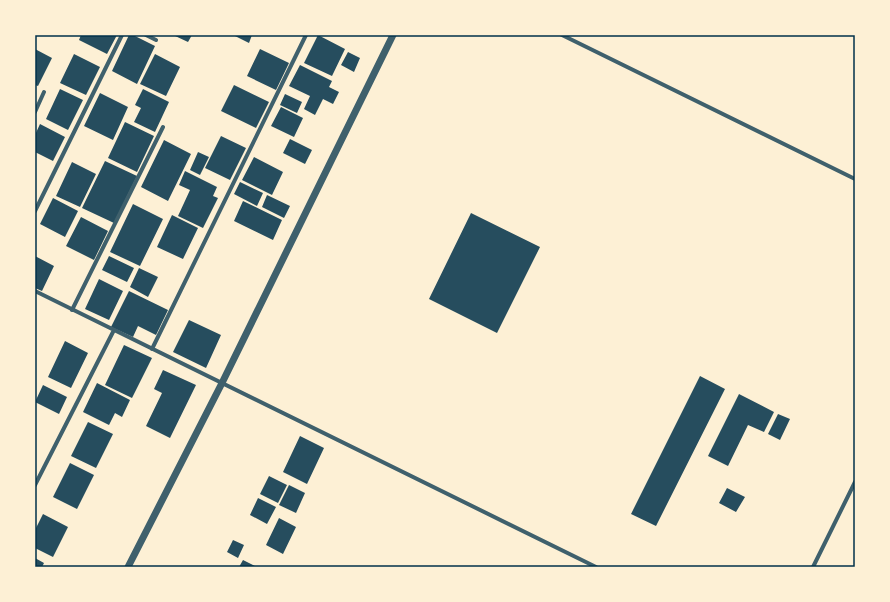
<svg xmlns="http://www.w3.org/2000/svg" width="890" height="602" viewBox="0 0 890 602" font-family="'Exo 2',sans-serif">
<style>
.building{fill:#264d5e}
.lines{fill:none;stroke-linecap:round;stroke-linejoin:round}
.minor{stroke:#3f606c;stroke-width:4}
.tertiary{stroke:#3f606c;stroke-width:7}
.neatline{fill:none;stroke:#003049;stroke-width:1.5}
</style>
<rect width="100%" height="100%" fill="#fdf0d5"/>
<path class="building" d="M81,35H117L107,54L79,40Z
M129,35H133L155,46L137,84L112,71Z
M173,35H192L188,42Z
M233,35H252L249,43Z
M318,35L345,49L332,76L304,63Z
M35,49L52,58L38,86L35,85Z
M260,49L289,63L276,90L247,76Z
M348,52L360,58L354,72L341,65Z
M74,54L100,67L86,95L60,83Z
M155,54L180,67L166,96L140,84Z
M300,65L332,81L329,87L339,92L333,104L323,99L315,115L304,109L310,96L289,86Z
M234,85L269,102L256,128L221,111Z
M60,89L83,100L68,130L46,119Z
M143,89L169,102L155,132L134,122L141,108L135,105Z
M100,93L128,107L113,140L84,126Z
M285,94L302,102L297,113L280,105Z
M281,107L303,118L294,137L271,126Z
M125,122L154,136L137,172L108,158Z
M40,124L65,137L53,161L35,152V135Z
M221,136L246,148L230,180L205,168Z
M290,139L312,150L305,164L283,153Z
M164,140L191,154L168,201L141,187Z
M198,152L209,157L200,175L190,170Z
M254,157L283,172L272,195L242,180Z
M105,161L137,176L114,223L82,208Z
M72,162L96,174L80,207L56,196Z
M185,171L217,187L213,196L218,198L203,228L178,216L190,190L179,185Z
M240,182L263,193L257,206L234,194Z
M267,195L290,206L284,218L262,207Z
M53,198L78,211L65,237L40,224Z
M243,201L282,220L273,240L234,221Z
M133,204L163,219L140,266L110,252Z
M471,213L540,247L497,333L429,299Z
M172,215L198,228L183,259L157,247Z
M81,217L108,231L94,260L66,246Z
M35,256L54,266L42,291L35,288Z
M109,256L134,268L127,282L102,270Z
M139,268L158,277L148,297L130,287Z
M99,279L123,291L109,320L85,309Z
M129,291L168,310L156,335L138,326L133,337L111,327Z
M189,320L221,335L206,368L173,352Z
M65,341L88,353L71,388L48,377Z
M124,345L152,358L132,398L105,385Z
M163,370L196,385L170,438L146,426L162,393L154,389Z
M700,376L725,389L656,526L631,514Z
M97,383L130,400L122,417L115,413L109,425L83,412Z
M43,385L67,397L59,414L35,402Z
M739,394L774,412L764,432L748,425L728,466L708,456Z
M778,414L790,419L780,440L768,434Z
M88,422L113,434L96,468L71,456Z
M300,436L324,448L307,484L283,472Z
M70,463L94,475L77,509L53,497Z
M269,476L287,485L278,503L260,494Z
M289,485L305,493L296,513L279,505Z
M727,488L745,497L736,512L719,503Z
M258,498L276,507L267,524L250,515Z
M43,514L68,527L53,557L35,548V530Z
M279,518L296,527L283,554L266,545Z
M233,540L244,545L238,558L227,552Z
M35,558L44,563L42,567H35Z
M243,560L257,567H239Z"/>
<g class="lines">
<path class="minor" d="M146,35L156,40
M562,35L855,179
M35,112L44,92
M35,211L122,35
M35,291L596,567
M72,310L163,127
M152,349L306,35
M35,485L114,330
M813,567L855,482"/>
<path class="tertiary" d="M128,567L222,383L393,35"/>
</g>
<rect width="890" height="602" fill="none" stroke="#fdf0d5" stroke-width="72"/>
<rect x="36" y="36" width="818" height="530" class="neatline"/>
</svg>
